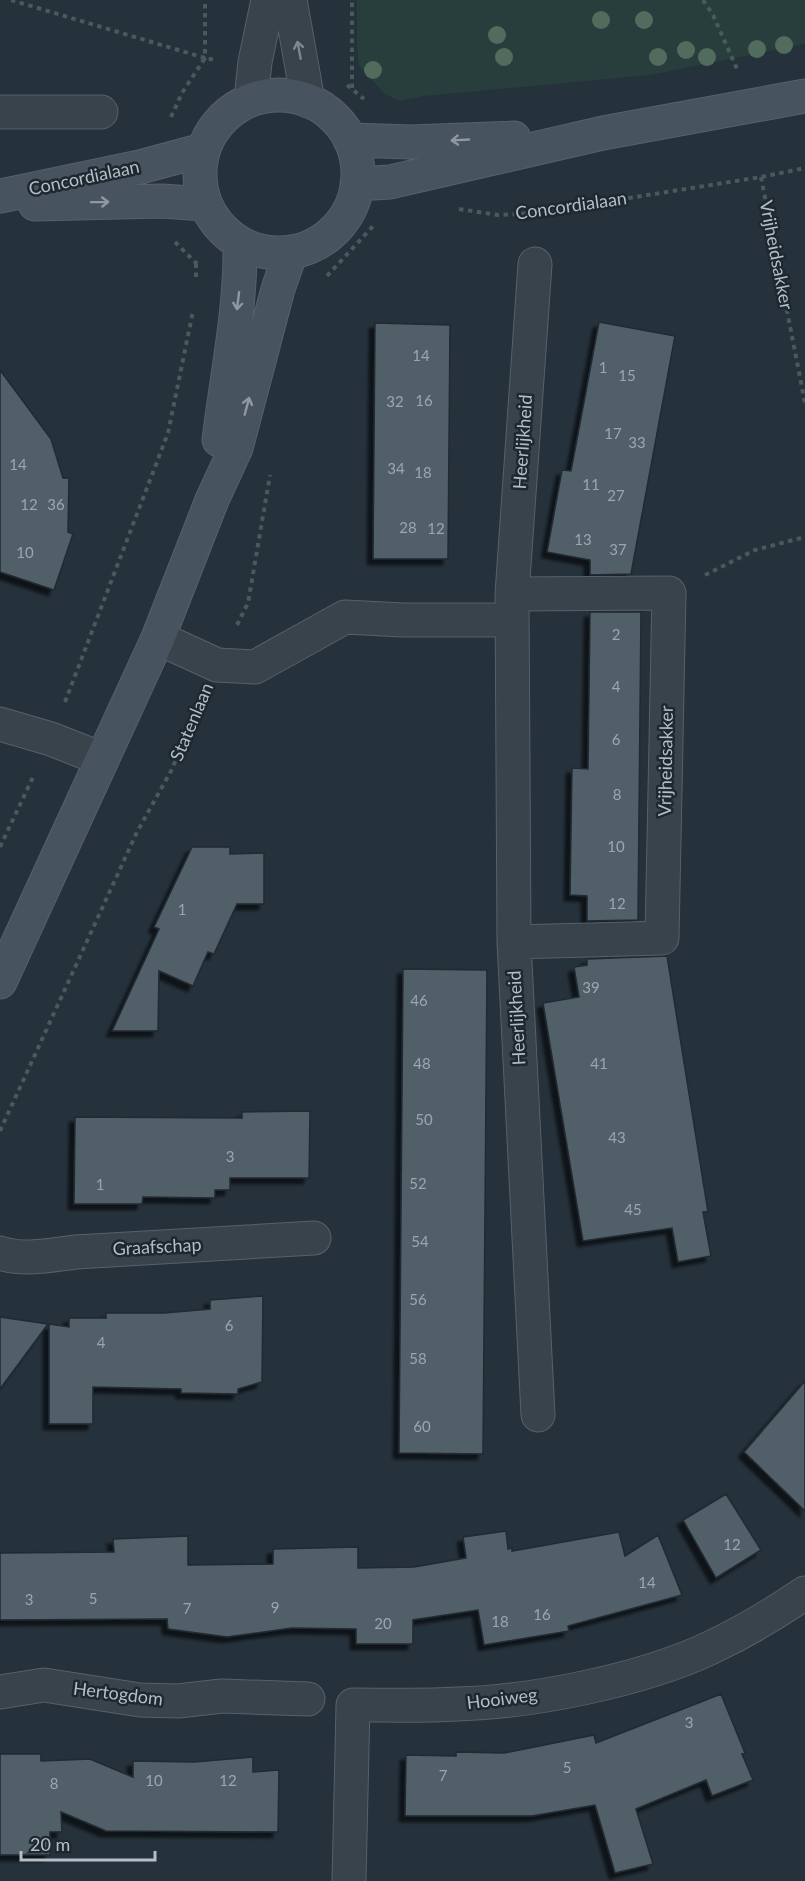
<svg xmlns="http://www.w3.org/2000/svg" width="805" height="1881" viewBox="0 0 805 1881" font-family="Lato,sans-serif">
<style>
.green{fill:#283e3d}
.building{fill:#515e69;stroke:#202a33;stroke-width:1.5;filter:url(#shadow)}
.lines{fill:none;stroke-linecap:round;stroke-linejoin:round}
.street-casing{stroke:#57616a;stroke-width:35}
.secondary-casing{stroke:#57616a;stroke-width:35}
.path{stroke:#475b5b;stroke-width:4;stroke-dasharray:4.5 4.5;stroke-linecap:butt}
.street{stroke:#39434c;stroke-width:33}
.secondary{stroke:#47535e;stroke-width:33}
.tree{fill:#516b5d}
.oneway{stroke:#7d8790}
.oneway2{stroke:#8e99a2}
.labels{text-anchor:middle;stroke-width:5;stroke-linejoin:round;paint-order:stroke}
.number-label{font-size:15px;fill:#9ca6b0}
.street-label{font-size:18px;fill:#b5bec7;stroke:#1e2831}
</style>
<defs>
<filter id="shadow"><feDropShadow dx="-5.5" dy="5.5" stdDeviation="1.5" flood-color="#0009"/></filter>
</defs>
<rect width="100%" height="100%" fill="#25313b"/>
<path class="green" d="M357,0H805V44L650,75L424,96L399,101L385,94L359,66L357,46Z"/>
<path class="building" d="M599,322L675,336L631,574L590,575V560L547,552L562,470L571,471Z
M375,323L450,325L448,559H373Z
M0,370L51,439L63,478H69L68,532L73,534L54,590L0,572Z
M590,612H641L638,920L587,921V896L570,895L572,768L588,769Z
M192,847H230V854L264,853V904H237L214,954L208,952L193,986L159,971L158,1031H112L159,929L154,927Z
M667,956L708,1212H703L711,1256L678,1262L672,1228L583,1241L543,1003L579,997L574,967L587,965V959Z
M403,969L487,970L483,1454L399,1453Z
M310,1111L309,1178H230V1190H215V1198L143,1197L142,1204H74L75,1117L242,1118V1112Z
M263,1296L262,1382L238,1389V1394L181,1393V1389L93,1387V1424H49V1324L69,1327V1318H106V1313H164L210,1309V1300Z
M0,1317L48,1324L0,1389Z
M805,1381V1511L744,1452Z
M726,1494L761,1550L716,1578L683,1520Z
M506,1531L508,1549L512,1548V1551L619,1532L625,1556L658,1535L682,1595L568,1626L569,1631L484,1645L478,1610L413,1620V1644H356V1629L292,1628L227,1637L168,1629L167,1619L0,1620V1553L114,1552L113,1539L188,1536V1565L273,1564V1549L358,1547V1568L414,1567L466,1558L463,1537Z
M721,1694L745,1753L742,1754L753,1780L712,1796L706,1780L636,1809L653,1864L615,1873L595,1805L532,1816H405L406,1755L456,1756V1752L504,1753L594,1735L596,1743Z
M0,1754H41V1761L90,1759L133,1777V1761L194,1762L253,1757V1772L279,1770L278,1832L106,1831L61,1812L62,1832H50V1855H0Z"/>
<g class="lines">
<g class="street-casing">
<path id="street" d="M290,0L308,101
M251,99L255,62L268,0
M0,112H101
M535,264L512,594L514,942L538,1415
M512,594L669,593L662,938L514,942
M158,638L217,665L255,667L345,617L403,620H512
M0,724L51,739L102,759
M0,1253C24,1261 51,1255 76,1252L314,1238
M0,1692L44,1685L140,1700L178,1701L222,1696L308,1699
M349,1881L353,1705C388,1705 423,1706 458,1704C533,1702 642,1680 710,1648C744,1632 774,1614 805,1593"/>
</g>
<g class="secondary-casing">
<path id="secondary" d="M200 174a79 79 0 1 1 158 0a79 79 0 1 1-158 0Z
M350,140L411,142L514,138
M357,184L390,182L603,133L805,96
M0,196L140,167L203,150
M35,204L162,201L205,204
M219,440C227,374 241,310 240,243
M0,982L158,638L212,500L236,448L278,289L291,252"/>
</g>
<path class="path" d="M11,0L205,58V0
M703,0L713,15L737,69
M347,85L364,99
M352,88V0
M171,117L182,93L205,58L216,60
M761,177L805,403
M459,209L498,215L535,213L761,177L805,168
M175,242L196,263L201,265
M327,276L375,224
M196,277V263
M705,575L755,550L805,537
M237,625L248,603L270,475
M65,702L168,433L193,311
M0,847L34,775
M0,1131L137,832L171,771L202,700"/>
<use href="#street" class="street"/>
<use href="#secondary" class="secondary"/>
</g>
<g class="tree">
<circle cx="601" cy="20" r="9"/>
<circle cx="644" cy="20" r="9"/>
<circle cx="497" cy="35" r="9"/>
<circle cx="784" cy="45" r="9"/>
<circle cx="757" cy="49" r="9"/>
<circle cx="686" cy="50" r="9"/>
<circle cx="504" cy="57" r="9"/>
<circle cx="658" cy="57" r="9"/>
<circle cx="707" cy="57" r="9"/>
<circle cx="373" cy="70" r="9"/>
</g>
<defs><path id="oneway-shaft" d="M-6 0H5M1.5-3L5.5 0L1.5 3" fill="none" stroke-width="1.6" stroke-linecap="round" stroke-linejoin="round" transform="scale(1.5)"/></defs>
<use class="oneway" href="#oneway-shaft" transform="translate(299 50) rotate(-101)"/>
<g class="oneway2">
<use href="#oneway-shaft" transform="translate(460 140) rotate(177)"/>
<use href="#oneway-shaft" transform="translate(100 202) rotate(-1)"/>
<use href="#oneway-shaft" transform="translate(238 301) rotate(97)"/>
<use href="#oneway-shaft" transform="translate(247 406) rotate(-75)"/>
</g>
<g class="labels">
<g class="number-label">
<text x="421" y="361">14</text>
<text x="603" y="373">1</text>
<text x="627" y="381">15</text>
<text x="424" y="406">16</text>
<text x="395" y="407">32</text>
<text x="613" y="439">17</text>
<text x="637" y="448">33</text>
<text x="18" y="470">14</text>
<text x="396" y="474">34</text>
<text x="423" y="478">18</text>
<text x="591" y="490">11</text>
<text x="616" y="501">27</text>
<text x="29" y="510">12</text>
<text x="56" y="510">36</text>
<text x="408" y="533">28</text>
<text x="436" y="534">12</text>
<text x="583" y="545">13</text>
<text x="618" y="555">37</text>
<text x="25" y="558">10</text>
<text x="616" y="640">2</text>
<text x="616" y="692">4</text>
<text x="616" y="745">6</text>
<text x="617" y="800">8</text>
<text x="616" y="852">10</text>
<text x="617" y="909">12</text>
<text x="182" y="915">1</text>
<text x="591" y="993">39</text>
<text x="419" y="1006">46</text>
<text x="422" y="1069">48</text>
<text x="599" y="1069">41</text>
<text x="424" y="1125">50</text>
<text x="617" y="1143">43</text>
<text x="230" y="1162">3</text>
<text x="418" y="1189">52</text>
<text x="100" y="1190">1</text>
<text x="633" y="1215">45</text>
<text x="420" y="1247">54</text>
<text x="418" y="1305">56</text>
<text x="229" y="1331">6</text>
<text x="101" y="1348">4</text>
<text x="418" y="1364">58</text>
<text x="422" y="1432">60</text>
<text x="732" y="1550">12</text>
<text x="647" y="1588">14</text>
<text x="93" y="1604">5</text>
<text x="29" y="1605">3</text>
<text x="275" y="1613">9</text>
<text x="187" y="1614">7</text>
<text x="542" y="1620">16</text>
<text x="500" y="1627">18</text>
<text x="383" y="1629">20</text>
<text x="689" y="1728">3</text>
<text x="567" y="1773">5</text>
<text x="443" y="1781">7</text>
<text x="154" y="1786">10</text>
<text x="228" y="1786">12</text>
<text x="54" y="1789">8</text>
</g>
<g class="street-label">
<text transform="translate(84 178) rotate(-12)" y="6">Concordialaan</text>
<text transform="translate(571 206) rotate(-8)" y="6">Concordialaan</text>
<text transform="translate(776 255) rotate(79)" y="6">Vrijheidsakker</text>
<text transform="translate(523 442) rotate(-86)" y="6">Heerlijkheid</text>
<text transform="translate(192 722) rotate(-67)" y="6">Statenlaan</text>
<text transform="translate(666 761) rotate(-89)" y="6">Vrijheidsakker</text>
<text transform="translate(517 1018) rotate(-93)" y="6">Heerlijkheid</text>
<text transform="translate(157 1247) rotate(-3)" y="6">Graafschap</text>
<text transform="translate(118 1694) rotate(7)" y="6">Hertogdom</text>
<text transform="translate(502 1699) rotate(-7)" y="6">Hooiweg</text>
</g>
</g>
<path d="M21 1851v9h134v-9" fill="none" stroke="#b5bec7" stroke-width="3"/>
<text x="30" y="1851" font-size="18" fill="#b5bec7" stroke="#1e2831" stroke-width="4.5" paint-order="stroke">20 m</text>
</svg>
